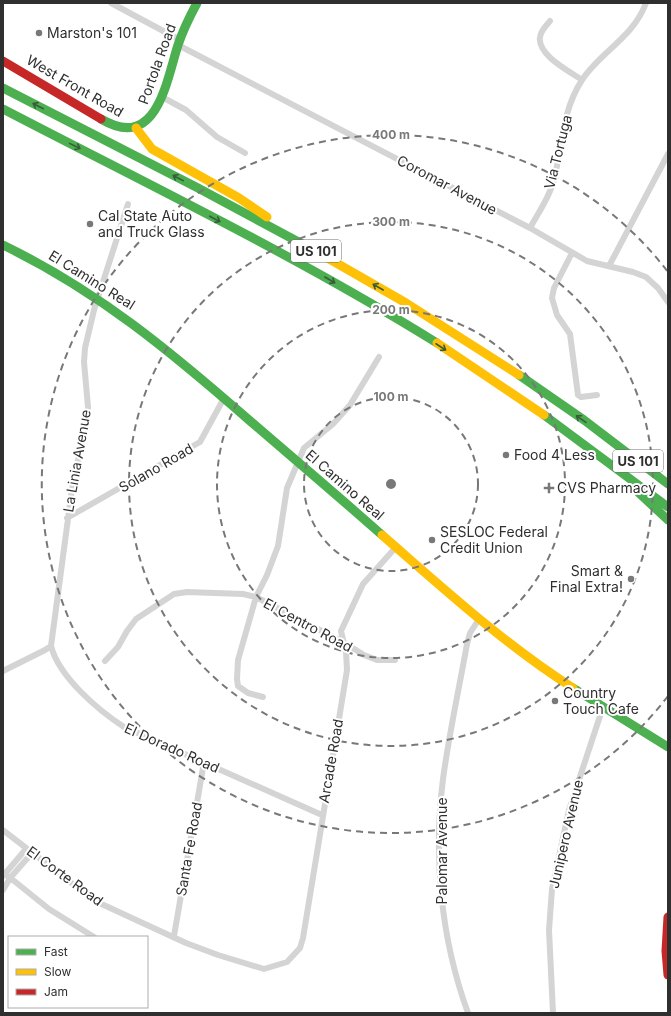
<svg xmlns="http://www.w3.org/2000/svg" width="671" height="1016" viewBox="0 0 671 1016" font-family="Inter,sans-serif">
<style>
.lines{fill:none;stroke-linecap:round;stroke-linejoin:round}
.street{stroke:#d4d4d4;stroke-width:6}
.fast{stroke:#4caf50;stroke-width:9}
.slow{stroke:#ffc107;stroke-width:9}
.jam{stroke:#c62828;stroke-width:9}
.oneway{stroke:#395c3b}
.ring{fill:none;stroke:#787878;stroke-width:2;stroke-dasharray:7 5}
.poi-dot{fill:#787878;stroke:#fff;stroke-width:1.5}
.labels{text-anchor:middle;stroke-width:4;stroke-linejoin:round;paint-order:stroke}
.shield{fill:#fff;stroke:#6d6d6d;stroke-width:1}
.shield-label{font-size:13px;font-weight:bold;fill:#2f2f2f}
.poi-label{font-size:14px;fill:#2f2f2f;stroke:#fff;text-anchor:start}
.street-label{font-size:14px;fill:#2f2f2f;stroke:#fff}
.centre{fill:#787878;stroke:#fff;stroke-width:2}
.ring-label{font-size:12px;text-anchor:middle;font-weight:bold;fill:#787878;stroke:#fff;stroke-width:4;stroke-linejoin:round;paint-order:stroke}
</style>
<rect width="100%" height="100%" fill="#fff"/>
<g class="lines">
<path class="street" d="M111,3L180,40
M550,21C546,26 541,30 540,37C537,55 569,71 582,80
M178,45L530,228L587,261L633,272L646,277L658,288L668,302
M162,97L186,110L217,137L245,153
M530,228C539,212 551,194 555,176C562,143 563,109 582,80C600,52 633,38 646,3
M572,253L554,288L552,298L557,315L570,334L578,395L581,397L597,395
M609,266L668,154
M67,518L200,442L224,398
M51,646C59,677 98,710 124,727L322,815
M105,661L118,647L127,631L136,619L174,594L187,592L243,594L256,597L343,642L364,655L377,660H395
M3,671L45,650L51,646L72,489L87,417L88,407L84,362L85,348L94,310L128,204
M263,697L248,693L238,686L237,679L238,660L256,597L267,575L278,546L287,488L304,448L333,424L350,405L379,357
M3,830L95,901L186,943L218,955L264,969L287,962L300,948L303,938L347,670L346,652L341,631L363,584L396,547
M3,872L49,909L94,937
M3,876L26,849
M3,890L10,878L32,853
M174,936L204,762
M468,1013C441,939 433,857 443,779C449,734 459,689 467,644L470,633L479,619
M553,1013L549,930L552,889L569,810L603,707"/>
<path class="fast" d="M3,88L198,188L319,253
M3,109C149,185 297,256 437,343
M101,119C157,152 166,82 178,45C183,30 190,16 197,3
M3,245C98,291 170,351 249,420C293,458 338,496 382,535
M519,375L584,420L668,484
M544,415L668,507
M639,493L668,520
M573,688L668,747"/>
<path class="slow" d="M136,128L152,149L239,198L267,217
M319,253L406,303L519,375
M437,343L544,415
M382,535C443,588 504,644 573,688"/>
<path class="jam" d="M3,61L101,119
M668,917L666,951L668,975"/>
</g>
<defs><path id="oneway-shaft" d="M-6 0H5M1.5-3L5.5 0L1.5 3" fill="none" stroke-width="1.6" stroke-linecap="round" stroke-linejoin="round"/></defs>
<g class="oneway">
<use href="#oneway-shaft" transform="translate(38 106) rotate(-153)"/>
<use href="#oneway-shaft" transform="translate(75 146) rotate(26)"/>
<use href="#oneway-shaft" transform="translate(178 178) rotate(-153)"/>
<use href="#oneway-shaft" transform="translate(215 219) rotate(28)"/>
<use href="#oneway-shaft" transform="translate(330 280) rotate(30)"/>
<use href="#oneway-shaft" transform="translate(378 287) rotate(-150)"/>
<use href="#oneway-shaft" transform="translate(441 347) rotate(33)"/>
<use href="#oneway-shaft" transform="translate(581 419) rotate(-145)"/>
</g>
<g class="ring">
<circle cx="391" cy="484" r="87"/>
<circle cx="391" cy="484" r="174"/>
<circle cx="391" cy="484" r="262"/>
<path d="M668 696A349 349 0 1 1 668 272"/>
</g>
<g class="poi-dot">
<circle cx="39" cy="33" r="4"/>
<circle cx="90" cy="224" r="4"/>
<circle cx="506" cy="455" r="4"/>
<path d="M547 482h4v4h4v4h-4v4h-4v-4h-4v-4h4z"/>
<circle cx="432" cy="540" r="4"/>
<circle cx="631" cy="579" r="4"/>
<circle cx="555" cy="701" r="4"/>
</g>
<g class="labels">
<g class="shield">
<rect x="291" y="240" width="50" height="22" rx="3"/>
<rect x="613" y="450" width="50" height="22" rx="3"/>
</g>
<g class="shield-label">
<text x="316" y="256">US 101</text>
<text x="638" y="466">US 101</text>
</g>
<g class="poi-label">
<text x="47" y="38">Marston's 101</text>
<text x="98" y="221">Cal State Auto<tspan x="98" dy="16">and Truck Glass</tspan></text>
<text x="514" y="460">Food 4 Less</text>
<text x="557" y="493">CVS Pharmacy</text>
<text x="440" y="537">SESLOC Federal<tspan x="440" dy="16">Credit Union</tspan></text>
<text x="623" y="576" text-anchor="end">Smart &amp;<tspan x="623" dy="16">Final Extra!</tspan></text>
<text x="563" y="698">Country<tspan x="563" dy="16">Touch Cafe</tspan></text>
</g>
<g class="street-label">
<text transform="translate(157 64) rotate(-70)" y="5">Portola Road</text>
<text transform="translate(75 86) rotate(30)" y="5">West Front Road</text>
<text transform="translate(558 152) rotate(-76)" y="5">Via Tortuga</text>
<text transform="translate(447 185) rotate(28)" y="5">Coromar Avenue</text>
<text transform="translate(92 280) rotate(32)" y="5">El Camino Real</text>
<text transform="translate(77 461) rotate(-80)" y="5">La Linia Avenue</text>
<text transform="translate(156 468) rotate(-30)" y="5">Solano Road</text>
<text transform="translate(345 485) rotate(41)" y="5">El Camino Real</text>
<text transform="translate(308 625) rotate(28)" y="5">El Centro Road</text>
<text transform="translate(172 748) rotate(24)" y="5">El Dorado Road</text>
<text transform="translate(331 761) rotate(-80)" y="5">Arcade Road</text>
<text transform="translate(566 834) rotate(-77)" y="5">Junipero Avenue</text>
<text transform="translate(189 849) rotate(-80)" y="5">Santa Fe Road</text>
<text transform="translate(442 851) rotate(-90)" y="5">Palomar Avenue</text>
<text transform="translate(65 876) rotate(36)" y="5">El Corte Road</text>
</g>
</g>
<circle cx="391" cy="484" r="6" class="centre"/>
<g class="ring-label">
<text x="391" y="139">400 m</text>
<text x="391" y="226">300 m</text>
<text x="391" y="314">200 m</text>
<text x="391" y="401">100 m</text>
</g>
<rect width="671" height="1016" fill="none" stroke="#2f2f2f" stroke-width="8"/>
<rect x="8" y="936" width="140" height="72" fill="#ffffff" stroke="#acacac"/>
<rect x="16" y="949" width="20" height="6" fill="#4caf50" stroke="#acacac"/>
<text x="44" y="956" font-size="12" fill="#2f2f2f">Fast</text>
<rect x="16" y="969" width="20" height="6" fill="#ffc107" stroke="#acacac"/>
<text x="44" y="976" font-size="12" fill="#2f2f2f">Slow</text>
<rect x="16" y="989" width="20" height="6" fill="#c62828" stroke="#acacac"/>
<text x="44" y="996" font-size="12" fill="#2f2f2f">Jam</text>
</svg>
